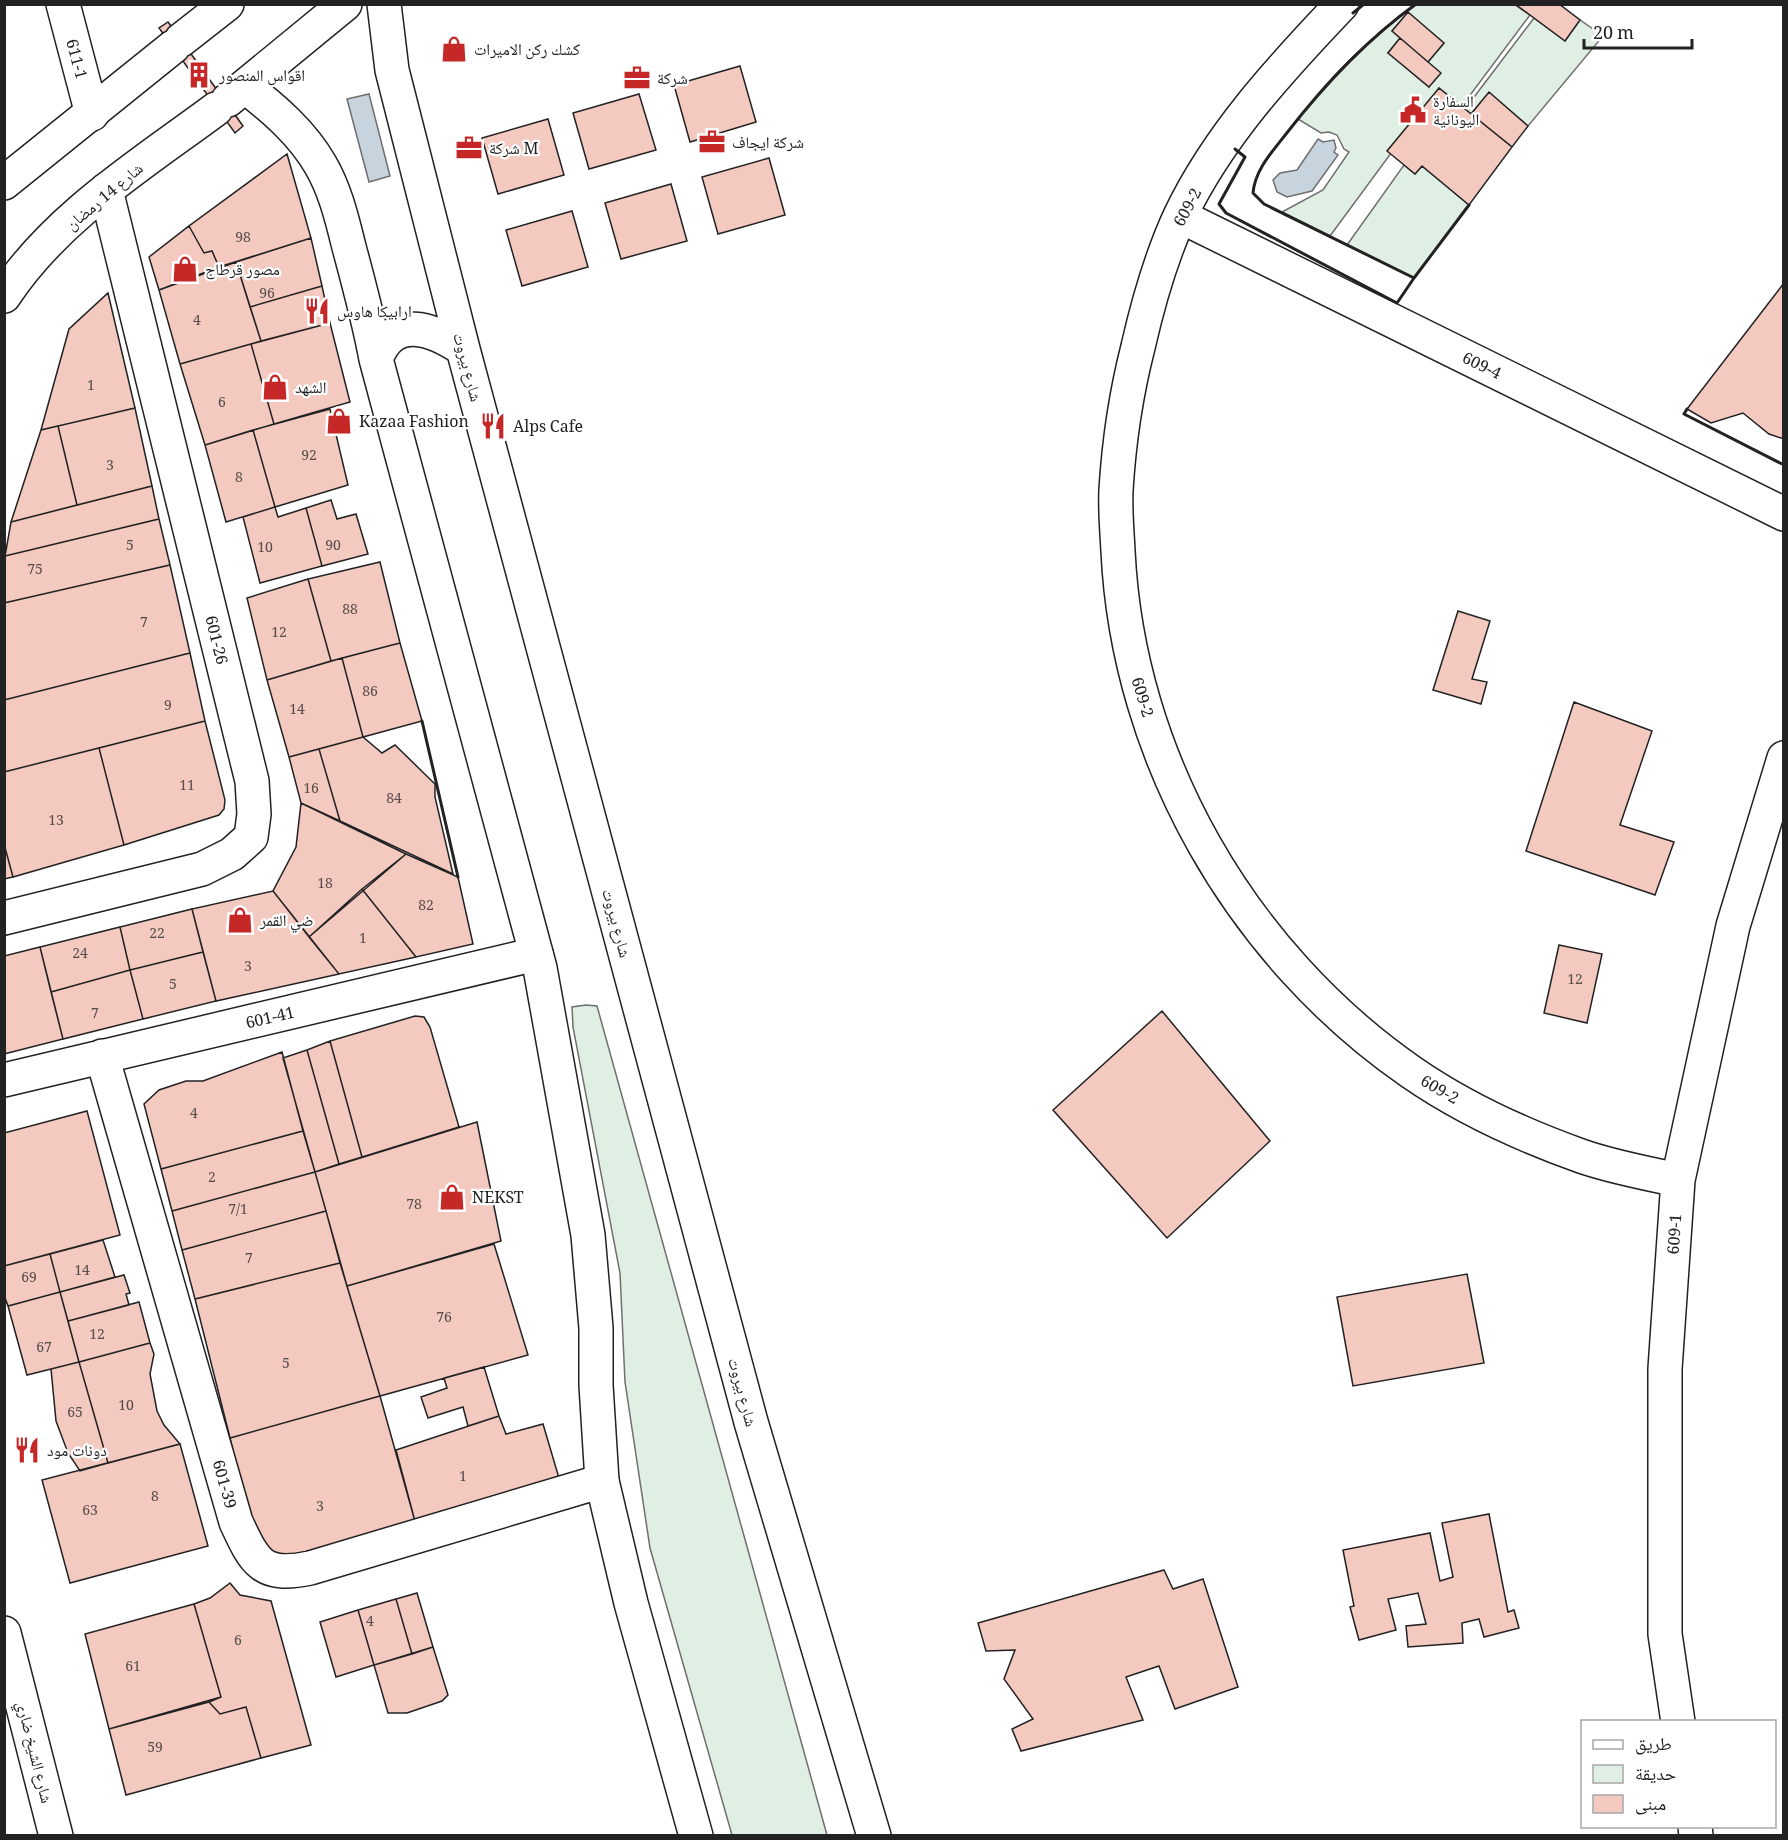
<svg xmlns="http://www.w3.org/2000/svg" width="1788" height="1840" viewBox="0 0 1788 1840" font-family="Georgia,'Noto Naskh Arabic',serif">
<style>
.green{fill:#e0efe3;stroke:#6f6f6f;stroke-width:1.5;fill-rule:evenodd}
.water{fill:#c7d3dd;stroke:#6f6f6f;stroke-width:1.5}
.building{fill:#f3c9c0;stroke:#222;stroke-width:1.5}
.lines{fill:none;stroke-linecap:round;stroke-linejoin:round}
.minor-casing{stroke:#222;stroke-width:36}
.major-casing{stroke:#222;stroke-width:36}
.minor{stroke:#fff;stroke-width:33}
.major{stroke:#fff;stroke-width:33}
.wall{stroke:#222;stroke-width:3}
.labels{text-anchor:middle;stroke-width:4.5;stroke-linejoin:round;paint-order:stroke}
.number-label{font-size:14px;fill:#564c4a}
.poi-label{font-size:16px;fill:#222;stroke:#fff;text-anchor:start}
.street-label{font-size:16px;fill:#222;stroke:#fff}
</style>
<rect width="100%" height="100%" fill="#fff"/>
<path class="green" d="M1416,5H1515L1530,15L1462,106L1439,88L1330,236L1282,212L1323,190L1349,152L1344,149L1337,135L1329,132L1321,133L1298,119C1331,75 1371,36 1416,5ZM1408,13L1444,43L1428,62L1429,87L1388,53L1400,38L1392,31Z
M1534,18L1565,41L1580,20L1603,36L1528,126L1489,93L1471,114L1465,109Z
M1404,165L1415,174L1422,166L1469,205L1414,278L1347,245Z
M586,1005L597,1006L827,1835H732L650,1548L625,1382L620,1273L573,1027L572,1007Z"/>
<path class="water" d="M369,94L390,176L369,182L347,99Z
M1318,139L1323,142L1334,140L1336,148L1334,152L1338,155L1312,191L1287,197L1277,192L1273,180L1280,173L1297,170Z"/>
<path class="building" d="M1515,4H1559L1580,20L1565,41Z
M1408,12L1444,43L1428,62L1392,31Z
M168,22L243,126L235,133L159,28Z
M1400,38L1441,73L1429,87L1388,53Z
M740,66L756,122L690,142L674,85Z
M1439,88L1512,147L1469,205L1422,166L1415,174L1387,151Z
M1489,92L1528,126L1512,147L1471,114Z
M639,94L656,150L589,169L573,113Z
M548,119L564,175L498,194L482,138Z
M287,154L311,238L219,267L212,251L204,253L189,226Z
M769,158L785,215L718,234L702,177Z
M671,184L687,241L621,259L605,203Z
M572,211L588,267L522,286L506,230Z
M189,226L204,253L212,251L219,267L159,290L149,257Z
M311,238L322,286L250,307L236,262Z
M236,262L261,341L180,364L159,290Z
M1784,283V439L1769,434L1743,413L1711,423L1687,409Z
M322,286L330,323L261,341L250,307Z
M108,293L135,408L41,430L69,329Z
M330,323L350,402L274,424L251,344Z
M251,344L274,424L205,445L180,364Z
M135,408L152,486L77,505L58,426Z
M330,409L348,485L275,507L253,430Z
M58,426L77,505L11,522L41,430Z
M253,430L275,507L226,522L205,445Z
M152,486L159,519L5,556L11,522Z
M331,500L337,519L356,514L368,554L322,566L306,508Z
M275,507L278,517L306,508L322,566L260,583L243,517Z
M159,519L170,565L4,603L5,556Z
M380,562L400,643L331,661L308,579Z
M170,565L190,653L4,700V603Z
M308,579L331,661L267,680L247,598Z
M1458,611L1490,621L1472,679L1487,682L1481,704L1433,690Z
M400,643L422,721L363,737L342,658Z
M190,653L205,721L4,772V700Z
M342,658L363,737L289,757L267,680Z
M1574,702L1652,731L1620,825L1674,842L1655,895L1526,851Z
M205,721L225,800L224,809L219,815L124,845L99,748Z
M363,737L382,753L395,745L435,784V797L453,874L340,821L319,749Z
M99,748L124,845L13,877L4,844V772Z
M319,749L340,821L301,803L289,757Z
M301,803L406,854L309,937L273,891L296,847Z
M4,844L13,877L4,879Z
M406,854L458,877L473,944L416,957L362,889Z
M362,889L416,957L339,974L309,937Z
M273,891L339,974L216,1001L192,909Z
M192,909L203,952L130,970L120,927Z
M120,927L130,970L51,992L40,947Z
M1559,945L1602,954L1587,1023L1544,1013Z
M40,947L63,1039L4,1054V956Z
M203,952L216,1001L143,1019L130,970Z
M130,970L143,1019L63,1039L51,992Z
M1162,1011L1270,1141L1167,1238L1053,1110Z
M415,1016L424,1017L430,1027L459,1127L362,1157L330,1041Z
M330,1041L362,1157L339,1164L307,1050Z
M307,1050L339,1164L315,1172L283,1058Z
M282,1052L303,1131L161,1169L144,1104L159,1090L186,1081H203Z
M87,1111L120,1235L4,1266V1133Z
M477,1122L501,1241L347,1286L315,1172Z
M303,1131L315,1172L172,1211L161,1169Z
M315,1172L326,1211L182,1250L172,1211Z
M326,1211L340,1263L195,1299L182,1250Z
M103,1240L115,1277L60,1292L50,1254Z
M494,1244L528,1355L380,1396L347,1286Z
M50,1254L60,1292L8,1306L4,1295V1266Z
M340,1263L380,1396L230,1438L195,1299Z
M1467,1274L1484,1363L1353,1386L1337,1297Z
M124,1275L130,1293L126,1294L129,1305L68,1321L60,1292Z
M60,1292L79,1362L27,1375L8,1306Z
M139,1302L150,1343L79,1362L68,1321Z
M150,1343L154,1354L150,1374L157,1411L164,1425L180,1444L108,1463L79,1362Z
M79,1362L108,1463L80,1471L68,1453L56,1421L51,1369Z
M484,1367L499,1416L468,1426L463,1407L428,1418L421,1397L447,1388L444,1378Z
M380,1396L416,1525L275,1562L256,1546L230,1438Z
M499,1416L506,1434L543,1424L559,1478L416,1525L396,1450Z
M180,1444L208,1546L70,1583L42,1480Z
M1489,1514L1508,1612L1514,1610L1519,1628L1484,1637L1479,1619L1462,1623L1463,1643L1408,1647L1406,1626L1426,1624L1418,1593L1388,1599L1396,1630L1359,1640L1350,1607L1354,1606L1343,1550L1430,1533L1440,1581L1453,1577L1442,1523Z
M1164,1570L1173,1589L1203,1579L1238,1687L1175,1709L1159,1666L1126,1677L1143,1720L1021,1751L1012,1729L1033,1719L1004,1679L1015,1650L986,1651L978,1623Z
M230,1583L240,1595L271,1601L311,1745L261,1758L246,1707L220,1714L209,1702L221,1697L194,1604L210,1598Z
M417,1593L433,1647L412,1654L396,1599Z
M396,1599L412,1654L374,1665L358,1610Z
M194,1604L221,1697L109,1729L85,1634Z
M358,1610L374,1665L336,1677L320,1622Z
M433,1647L448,1695L442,1701L407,1713H388L374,1665Z
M209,1702L220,1714L246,1707L261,1758L126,1795L109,1729Z"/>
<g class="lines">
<g class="minor-casing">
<path id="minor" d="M63,4L92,114
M1342,4C1281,68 1218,136 1180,216C1161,257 1148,303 1138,347C1126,394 1119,441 1116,490C1115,510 1117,531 1118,551C1128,758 1241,954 1411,1072C1463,1108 1522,1135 1581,1156C1612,1167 1646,1173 1678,1180
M1180,216L1784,514
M4,918L202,869L232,854L251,837L254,814L252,781L106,190
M102,1056L236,1522C255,1563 262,1578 310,1568L602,1481
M4,1080L536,954
M1678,1722L1665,1634V1369L1678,1180L1733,926L1784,758
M1695,1826L1696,1836"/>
</g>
<g class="major-casing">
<path id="major" d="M384,4L392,70L463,349L751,1422L874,1836
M181,40L227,4
M247,88C274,109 302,133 320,164C335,189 342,219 349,247C359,284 369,321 376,359L540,968L588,1235L596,1328V1385L602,1481L631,1603L696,1836
M228,100L345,4
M4,183L173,47
M4,296C56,217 142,164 216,109
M376,359C393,313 433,329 463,349
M4,1633L56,1836"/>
</g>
<use href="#minor" class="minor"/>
<use href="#major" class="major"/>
<path class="wall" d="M1416,4C1365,41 1324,85 1286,134C1272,152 1255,170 1253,193L1264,204L1414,278L1469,205
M1353,13L1364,4
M1235,149L1245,157L1219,204L1226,213L1397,303L1414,278
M1687,409L1684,414L1784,465
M422,721L458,877"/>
</g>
<defs>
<g id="shop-bare" transform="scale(2.07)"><path d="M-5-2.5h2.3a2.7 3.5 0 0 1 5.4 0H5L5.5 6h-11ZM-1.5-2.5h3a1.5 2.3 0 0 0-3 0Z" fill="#c62828" stroke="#fff" stroke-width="2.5" paint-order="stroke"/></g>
<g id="building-bare" transform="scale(2.07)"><path d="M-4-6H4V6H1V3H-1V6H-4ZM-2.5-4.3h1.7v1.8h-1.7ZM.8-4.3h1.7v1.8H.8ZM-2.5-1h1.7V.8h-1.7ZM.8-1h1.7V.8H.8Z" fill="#c62828" stroke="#fff" stroke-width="2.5" paint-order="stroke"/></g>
<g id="office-bare" transform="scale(2.07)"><path d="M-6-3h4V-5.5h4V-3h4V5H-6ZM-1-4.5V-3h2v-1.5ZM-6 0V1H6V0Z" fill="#c62828" stroke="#fff" stroke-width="2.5" paint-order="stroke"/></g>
<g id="civic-bare" transform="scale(2.07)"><path d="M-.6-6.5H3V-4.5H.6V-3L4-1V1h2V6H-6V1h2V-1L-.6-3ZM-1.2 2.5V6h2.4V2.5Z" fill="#c62828" stroke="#fff" stroke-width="2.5" paint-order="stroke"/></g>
<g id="restaurant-bare" transform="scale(2.07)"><path d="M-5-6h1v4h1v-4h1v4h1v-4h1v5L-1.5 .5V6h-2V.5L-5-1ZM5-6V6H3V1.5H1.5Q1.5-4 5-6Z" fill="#c62828" stroke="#fff" stroke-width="2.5" paint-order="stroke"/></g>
</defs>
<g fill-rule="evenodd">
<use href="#shop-bare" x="454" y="49"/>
<use href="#building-bare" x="199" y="75"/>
<use href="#office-bare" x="637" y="78"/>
<use href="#civic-bare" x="1413" y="110"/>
<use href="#office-bare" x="712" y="142"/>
<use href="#office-bare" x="469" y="148"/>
<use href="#shop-bare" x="185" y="269"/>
<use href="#restaurant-bare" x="317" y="311"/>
<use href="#shop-bare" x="275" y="387"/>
<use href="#shop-bare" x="339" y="421"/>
<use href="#restaurant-bare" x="493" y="426"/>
<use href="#shop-bare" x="240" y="920"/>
<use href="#shop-bare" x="452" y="1197"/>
<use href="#restaurant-bare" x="27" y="1450"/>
</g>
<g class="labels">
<g class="number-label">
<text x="243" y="242">98</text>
<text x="267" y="298">96</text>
<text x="197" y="325">4</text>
<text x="91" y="390">1</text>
<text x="222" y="407">6</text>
<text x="309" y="460">92</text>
<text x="110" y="470">3</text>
<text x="239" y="482">8</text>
<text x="130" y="550">5</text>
<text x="333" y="550">90</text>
<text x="265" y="552">10</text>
<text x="35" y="574">75</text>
<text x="350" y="614">88</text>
<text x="144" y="627">7</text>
<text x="279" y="637">12</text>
<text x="370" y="696">86</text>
<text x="168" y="710">9</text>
<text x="297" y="714">14</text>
<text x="187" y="790">11</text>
<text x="311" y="793">16</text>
<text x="394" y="803">84</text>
<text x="56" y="825">13</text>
<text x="325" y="888">18</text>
<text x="426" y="910">82</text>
<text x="157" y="938">22</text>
<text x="363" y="943">1</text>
<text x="80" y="958">24</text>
<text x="248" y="971">3</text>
<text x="1575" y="984">12</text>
<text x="173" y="989">5</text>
<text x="95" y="1018">7</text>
<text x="194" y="1118">4</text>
<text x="212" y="1182">2</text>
<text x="414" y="1209">78</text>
<text x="238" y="1214">7/1</text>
<text x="249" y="1263">7</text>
<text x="82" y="1275">14</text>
<text x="29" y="1282">69</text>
<text x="444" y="1322">76</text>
<text x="97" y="1339">12</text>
<text x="44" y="1352">67</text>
<text x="286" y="1368">5</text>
<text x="126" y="1410">10</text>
<text x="75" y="1417">65</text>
<text x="463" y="1481">1</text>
<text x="155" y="1501">8</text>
<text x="320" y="1511">3</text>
<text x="90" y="1515">63</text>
<text x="370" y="1626">4</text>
<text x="238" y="1645">6</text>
<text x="133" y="1671">61</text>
<text x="155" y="1752">59</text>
</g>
<g class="poi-label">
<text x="474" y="55">كشك ركن الاميرات</text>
<text x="219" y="81">اقواس المنصور</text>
<text x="657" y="84">شركة</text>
<text x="1433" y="107">السفارة<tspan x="1433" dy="18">اليونانية</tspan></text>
<text x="732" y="148">شركة ايجاف</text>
<text x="489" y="154">شركة M</text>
<text x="205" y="275">مصور قرطاج</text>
<text x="337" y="317">ارابيكا هاوس</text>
<text x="295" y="393">الشهد</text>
<text x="359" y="427">Kazaa Fashion</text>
<text x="513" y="432">Alps Cafe</text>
<text x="260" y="926">ضي القمر</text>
<text x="472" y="1203">NEKST</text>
<text x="47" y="1456">دونات مود</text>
</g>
<g class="street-label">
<text transform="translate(77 59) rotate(75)" y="6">611-1</text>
<text transform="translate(104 196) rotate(-40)" y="6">شارع 14 رمضان</text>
<text transform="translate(1187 207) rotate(-62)" y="6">609-2</text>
<text transform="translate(1482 365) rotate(26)" y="6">609-4</text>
<text transform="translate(468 367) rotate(75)" y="6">شارع بيروت</text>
<text transform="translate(217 640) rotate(76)" y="6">601-26</text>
<text transform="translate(1143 697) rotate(73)" y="6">609-2</text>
<text transform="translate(617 923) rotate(75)" y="6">شارع بيروت</text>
<text transform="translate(270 1017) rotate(-13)" y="6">601-41</text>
<text transform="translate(1440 1089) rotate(30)" y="6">609-2</text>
<text transform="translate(1674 1234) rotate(-86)" y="6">609-1</text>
<text transform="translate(743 1392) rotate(75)" y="6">شارع بيروت</text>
<text transform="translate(225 1484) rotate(74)" y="6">601-39</text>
<text transform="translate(35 1752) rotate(76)" y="6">شارع الشيخ ضاري</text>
</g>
</g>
<rect width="1788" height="1840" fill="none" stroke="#222222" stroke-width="12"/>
<rect x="1581" y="1720" width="195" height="108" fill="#ffffff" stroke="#a7a7a7" stroke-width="1.5"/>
<rect x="1593" y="1740" width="30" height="9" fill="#ffffff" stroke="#a7a7a7" stroke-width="1.5"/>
<text x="1635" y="1750" font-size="18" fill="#222222">طريق</text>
<rect x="1593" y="1765" width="30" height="18" fill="#e0efe3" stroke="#a7a7a7" stroke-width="1.5"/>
<text x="1635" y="1780" font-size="18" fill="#222222">حديقة</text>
<rect x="1593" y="1795" width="30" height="18" fill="#f3c9c0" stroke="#a7a7a7" stroke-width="1.5"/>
<text x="1635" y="1810" font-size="18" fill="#222222">مبنى</text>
<path d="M1584 39v9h108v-9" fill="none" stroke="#222222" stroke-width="3"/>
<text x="1593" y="39" font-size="18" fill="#222222" stroke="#ffffff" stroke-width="4.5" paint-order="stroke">20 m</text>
</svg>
